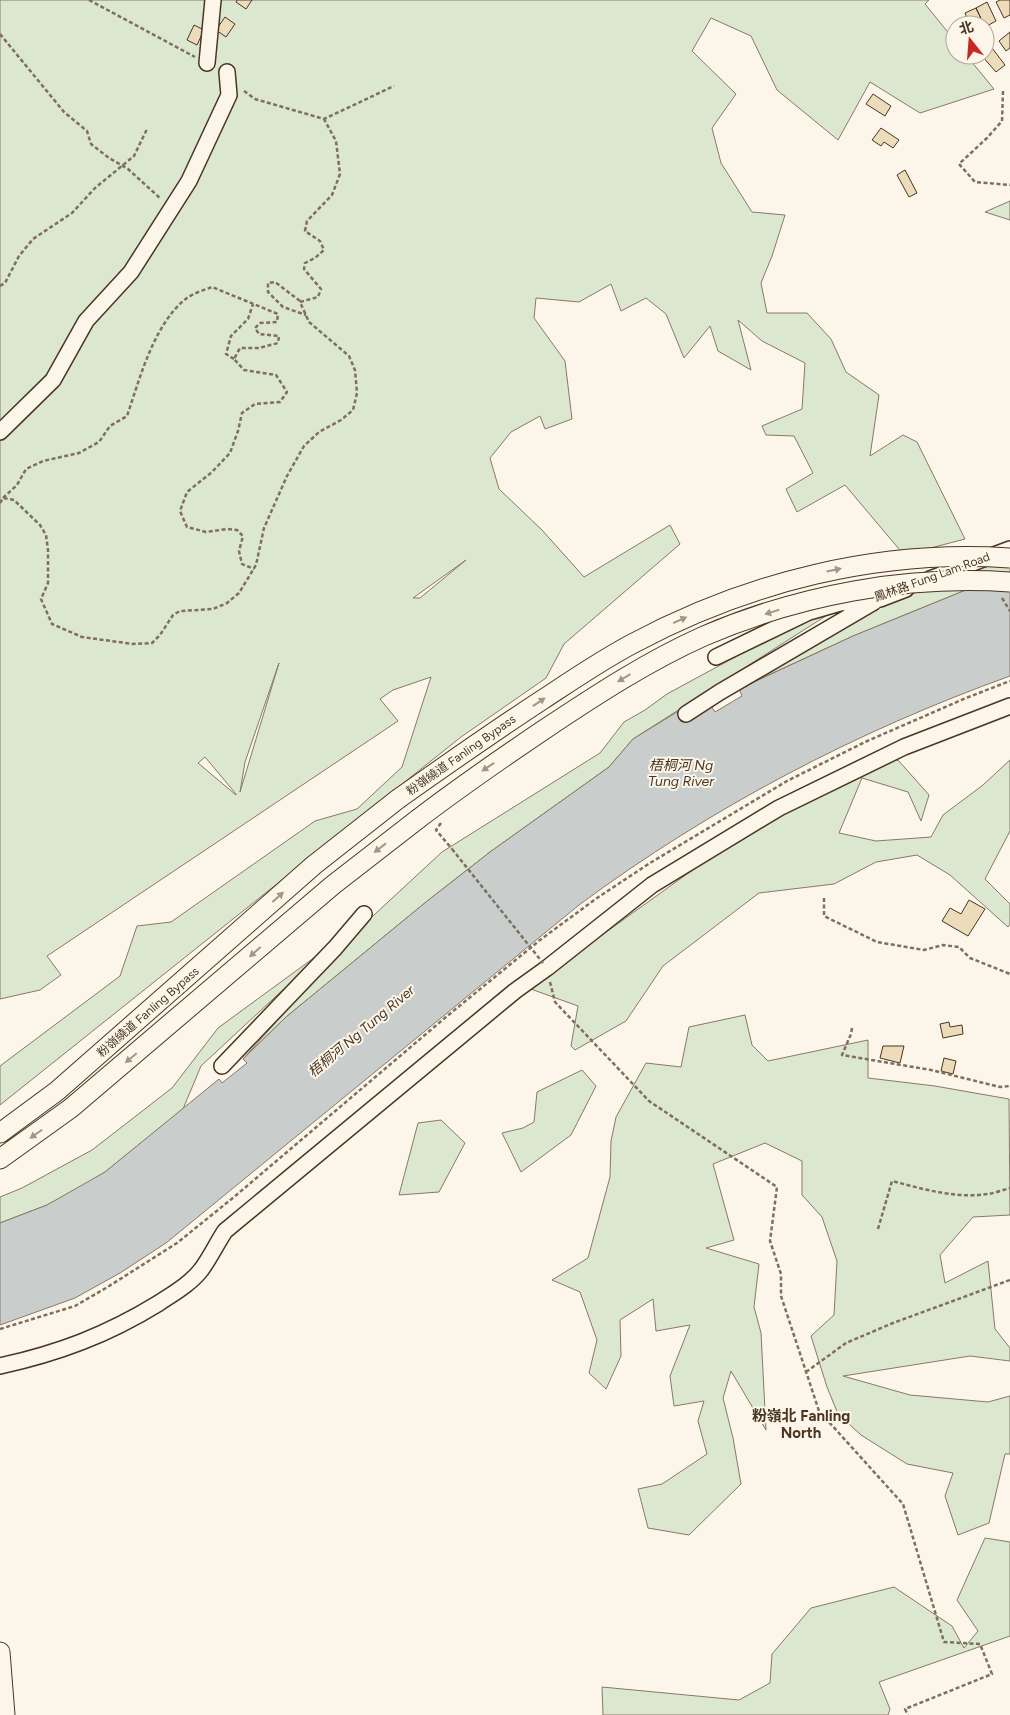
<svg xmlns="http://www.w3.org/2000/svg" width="1010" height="1715" viewBox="0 0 1010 1715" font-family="Figtree,'Noto Sans SC',sans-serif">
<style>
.green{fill:#dce7d0;stroke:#887966;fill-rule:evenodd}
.water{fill:#c9cecd;stroke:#887966}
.building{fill:#ecdcbc;stroke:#4a3520}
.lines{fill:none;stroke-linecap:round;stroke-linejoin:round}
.minor-casing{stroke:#4a3520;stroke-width:18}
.major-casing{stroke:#4a3520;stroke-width:21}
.path{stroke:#7f6f5c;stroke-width:2.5;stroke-dasharray:4 2.5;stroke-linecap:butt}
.minor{stroke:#fbf6e9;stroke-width:15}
.major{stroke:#fbf6e9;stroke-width:19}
.major-bridge-casing{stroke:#4a3520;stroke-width:21;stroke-linecap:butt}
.path-bridge{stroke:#7f6f5c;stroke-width:2.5;stroke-dasharray:4 2.5;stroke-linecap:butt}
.major-bridge{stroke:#fbf6e9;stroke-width:19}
.oneway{fill:#a29684}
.labels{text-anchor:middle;stroke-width:4;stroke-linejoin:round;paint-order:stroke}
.street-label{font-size:12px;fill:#4a3520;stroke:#fbf6e9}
.water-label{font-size:14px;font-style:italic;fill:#4a3520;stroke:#fbf6e9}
.quarter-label{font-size:15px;font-weight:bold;fill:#4a3520;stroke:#fbf6e9}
</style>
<rect width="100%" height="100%" fill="#fbf6e9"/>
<path class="green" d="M0,0H929L925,4L955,41V55H966L994,89L920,113L870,82L838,140L777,90L751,36L711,18L692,51L736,94L712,128L721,163L752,212L785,215L772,256L761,283L767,313H807L831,339L846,372L879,395L870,456L903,435L917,442L965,539L904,555L845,485L797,512L786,489L813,473L794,436L766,435L762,426L802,409L805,363L762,341L738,320L751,370L718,351L710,326L684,358L666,314L646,298L621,311L611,284L579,302L536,298L534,318L565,361L572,419L545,429L540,416L511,432L490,458L499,489L542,530L584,577L670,525L680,544L564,644L546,678L461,737L0,1105V1066L120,976L137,926L171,922L315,821L357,809L402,767L431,677L393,690L380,699L398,721L47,956L61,975L40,990L0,999ZM466,560L420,598H413ZM279,663L240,792L245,762ZM205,757L236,794V795L198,763Z
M1010,201V220L985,212Z
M1010,556V572L853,636L749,684L871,610Z
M832,612L633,739L609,767L490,852L426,902L286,1017L243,1059L361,927L442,852L600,753L624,722L645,710L667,694L796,624Z
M898,760L929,795L921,821L908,792L862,778L839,833L876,841L931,837L943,815L983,785L1010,760V831L985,879L1010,904V924L1008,927L950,875L917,855L876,862L834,884L759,893L663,966L626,1021L575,1050L571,1046L578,1006L528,988L708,859L809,798L867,765Z
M330,946L201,1066L183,1109L105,1172L79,1188L47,1205L0,1223V1197L22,1188L92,1150L172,1088L218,1028Z
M745,1015L752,1045L768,1061L868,1040V1078L935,1086L1009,1099L1010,1215L973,1217L940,1255L945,1283L988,1261L995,1329L1010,1348V1361L970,1356L843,1376L910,1395L988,1402L1010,1396V1454H1005L989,1523L958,1535L945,1496L953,1473L907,1464L861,1435L838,1414L827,1387L811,1336L834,1315L837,1261L822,1217L802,1195V1161L765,1143L713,1164L734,1240L706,1248L759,1264L754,1307L761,1333L766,1430L731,1371L723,1398L733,1438L741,1484L689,1535L648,1528L638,1489L662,1484L707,1454L698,1421L704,1401L674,1406L670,1376L690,1325L656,1331L653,1299L620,1320L621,1356L606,1389L589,1373L597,1340L580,1292L552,1280L588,1258L610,1177L611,1141L616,1117L646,1063L681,1067L689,1027Z
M582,1070L596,1086L571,1135L521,1172L502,1133L523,1128L534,1122L537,1092Z
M441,1120L465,1143L439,1192L399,1195L418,1123Z
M985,1538L1010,1542V1636L879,1682L890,1709L888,1715H603L602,1687L739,1700L770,1683L772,1654L811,1608L894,1587L952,1626L964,1648L978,1631L957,1600Z"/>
<path class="water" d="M1010,572V676C857,731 710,808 579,905L166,1243L120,1273L75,1298L0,1325V1223L47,1205L105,1172L219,1079L222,1083L247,1063L243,1059L286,1017L426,902L490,852L609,767L633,739L682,709L710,704L715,712L742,696L739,689L853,636Z"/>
<path class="building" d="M237,0H252L246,9L236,2Z
M1000,0H1010V15L1004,18L996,2Z
M987,2L996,21L985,27L976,8Z
M976,8L984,25H970L965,13Z
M225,17L235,24L226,37L216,30Z
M194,25L204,30L197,45L187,40Z
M1010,32V48L1006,51L999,41Z
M992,48L1005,65L996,72L982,56L985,55Z
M873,94L891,106L885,116L866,104Z
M881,128L899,140L893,148L884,142L881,146L872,140Z
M905,170L917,193L909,197L897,175Z
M969,900L985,909L968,936L942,921L950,908L961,914Z
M949,1022L950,1027L962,1025L963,1034L943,1038L940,1024Z
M883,1046H904L900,1063L880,1058Z
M944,1058L956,1061L953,1074L941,1071Z"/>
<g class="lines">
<g class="minor-casing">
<path id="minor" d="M207,63L213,0
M0,432L53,380L86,321L131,272L189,181L229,95L227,72
M930,579L1010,549
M716,657L809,612L840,603L880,599L906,589
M686,714L720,692L874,602
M222,1066L335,948L364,914
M0,1366C59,1353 107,1335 159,1303C174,1293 190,1284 201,1270C210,1258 217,1243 225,1231L515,991L547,968L652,885L779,808L904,747L1010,706"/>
</g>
<g class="major-casing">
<path id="major" d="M0,1133L57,1091L314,865L398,799
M0,1159L71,1108L333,885L418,819
M0,1652L5,1715"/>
</g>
<path class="path" d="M89,0L195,57
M0,34L64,112L87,131L91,144L109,158L128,169L161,199
M244,91L255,99L324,119L394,86
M1003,91L1002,121L987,138L959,164L975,182L1010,185
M0,286L5,283L19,256L33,239L72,213L95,188L134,156L147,129
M300,301L275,282L268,283V292L283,307L306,315
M234,359L226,354L231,336L248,319L253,304
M3,498L17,485L26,469L43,461L79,453L99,442L110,426L127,416C140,378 154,323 187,298C194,293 204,290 212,287L278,314L277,322L260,323L255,328L259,334L279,336L278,343L259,348H240L234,359L244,370L276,375L287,392L280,402L255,404L242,413L238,431L230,453L212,472L187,492L180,511L187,527L206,532L227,529L237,530L243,536L239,551L242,564L254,569
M0,503L3,498L14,500L40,525L46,535L48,550V583L41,599L52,624L82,637L133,644L152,643L160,635L173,615L180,611L213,609L227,603L239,593L256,565L264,528L287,476L304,446L319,432L341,420L353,410L357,393L355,370L349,356L309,322L300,302L318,297L321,289L304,269L305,263L315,258L324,250L320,241L305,231L307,221L332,195L340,174L336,141L324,119
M1002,598L1010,611
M441,823L436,830L452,849
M824,898V916L877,942L924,950L943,945L959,947L970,958L1010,974
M550,982L555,1002L649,1101L777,1187L770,1241L781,1274V1296L819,1411L903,1504L944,1642L980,1644L992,1674L905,1709L908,1715
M852,1028L851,1034L842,1055L931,1070L1000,1087L1010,1086
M878,1229L892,1181C923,1189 956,1199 988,1194C995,1193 1003,1190 1010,1188
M0,1329L75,1306L106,1288L177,1243L234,1197L446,1017L540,940L597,898L650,863L787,781L865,742L966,698L1010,681
M806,1372L846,1343L893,1323L1010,1280"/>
<use href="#minor" class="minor"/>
<use href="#major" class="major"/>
<g class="major-bridge-casing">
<path id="major-bridge" d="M398,799C446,765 493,732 542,700C571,681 600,661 632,644C748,582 878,549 1010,558
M418,819C460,787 502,758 545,729C596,695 648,661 704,636C799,595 906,575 1010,582"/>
</g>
<path class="path-bridge" d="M452,849L543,963"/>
<use href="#major-bridge" class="major-bridge"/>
</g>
<defs><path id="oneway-solid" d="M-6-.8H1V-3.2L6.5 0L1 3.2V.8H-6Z" transform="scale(1.25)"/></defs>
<g class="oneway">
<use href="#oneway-solid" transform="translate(834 570) rotate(-12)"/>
<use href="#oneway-solid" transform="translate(772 612) rotate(163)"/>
<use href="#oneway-solid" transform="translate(680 620) rotate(-24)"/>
<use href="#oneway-solid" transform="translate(624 678) rotate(149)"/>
<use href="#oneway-solid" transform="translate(539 702) rotate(-34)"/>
<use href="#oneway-solid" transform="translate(488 767) rotate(146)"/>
<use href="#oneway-solid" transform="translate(380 848) rotate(142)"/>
<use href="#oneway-solid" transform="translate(278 897) rotate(-42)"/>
<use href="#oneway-solid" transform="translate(255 952) rotate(139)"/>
<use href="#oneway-solid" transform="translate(131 1058) rotate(140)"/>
<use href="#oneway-solid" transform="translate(36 1134) rotate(145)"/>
</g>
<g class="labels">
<g class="street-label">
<text transform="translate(932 577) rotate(-20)" y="4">鳳林路 Fung Lam Road</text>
<text transform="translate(461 755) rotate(-35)" y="4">粉嶺繞道 Fanling Bypass</text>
<text transform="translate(148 1012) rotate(-41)" y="4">粉嶺繞道 Fanling Bypass</text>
</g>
<g class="water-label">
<text x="681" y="770">梧桐河 Ng<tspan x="681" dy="16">Tung River</tspan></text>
<text transform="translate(361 1031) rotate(-40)" y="5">梧桐河 Ng Tung River</text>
</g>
<g class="quarter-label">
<text x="801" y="1421">粉嶺北 Fanling<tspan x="801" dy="17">North</tspan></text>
</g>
</g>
<g transform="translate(970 40) rotate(343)"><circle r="24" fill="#fbf6e9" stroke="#b4a999"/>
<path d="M0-4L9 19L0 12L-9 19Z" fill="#c62828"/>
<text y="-8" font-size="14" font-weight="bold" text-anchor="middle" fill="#4a3520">北</text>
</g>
</svg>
